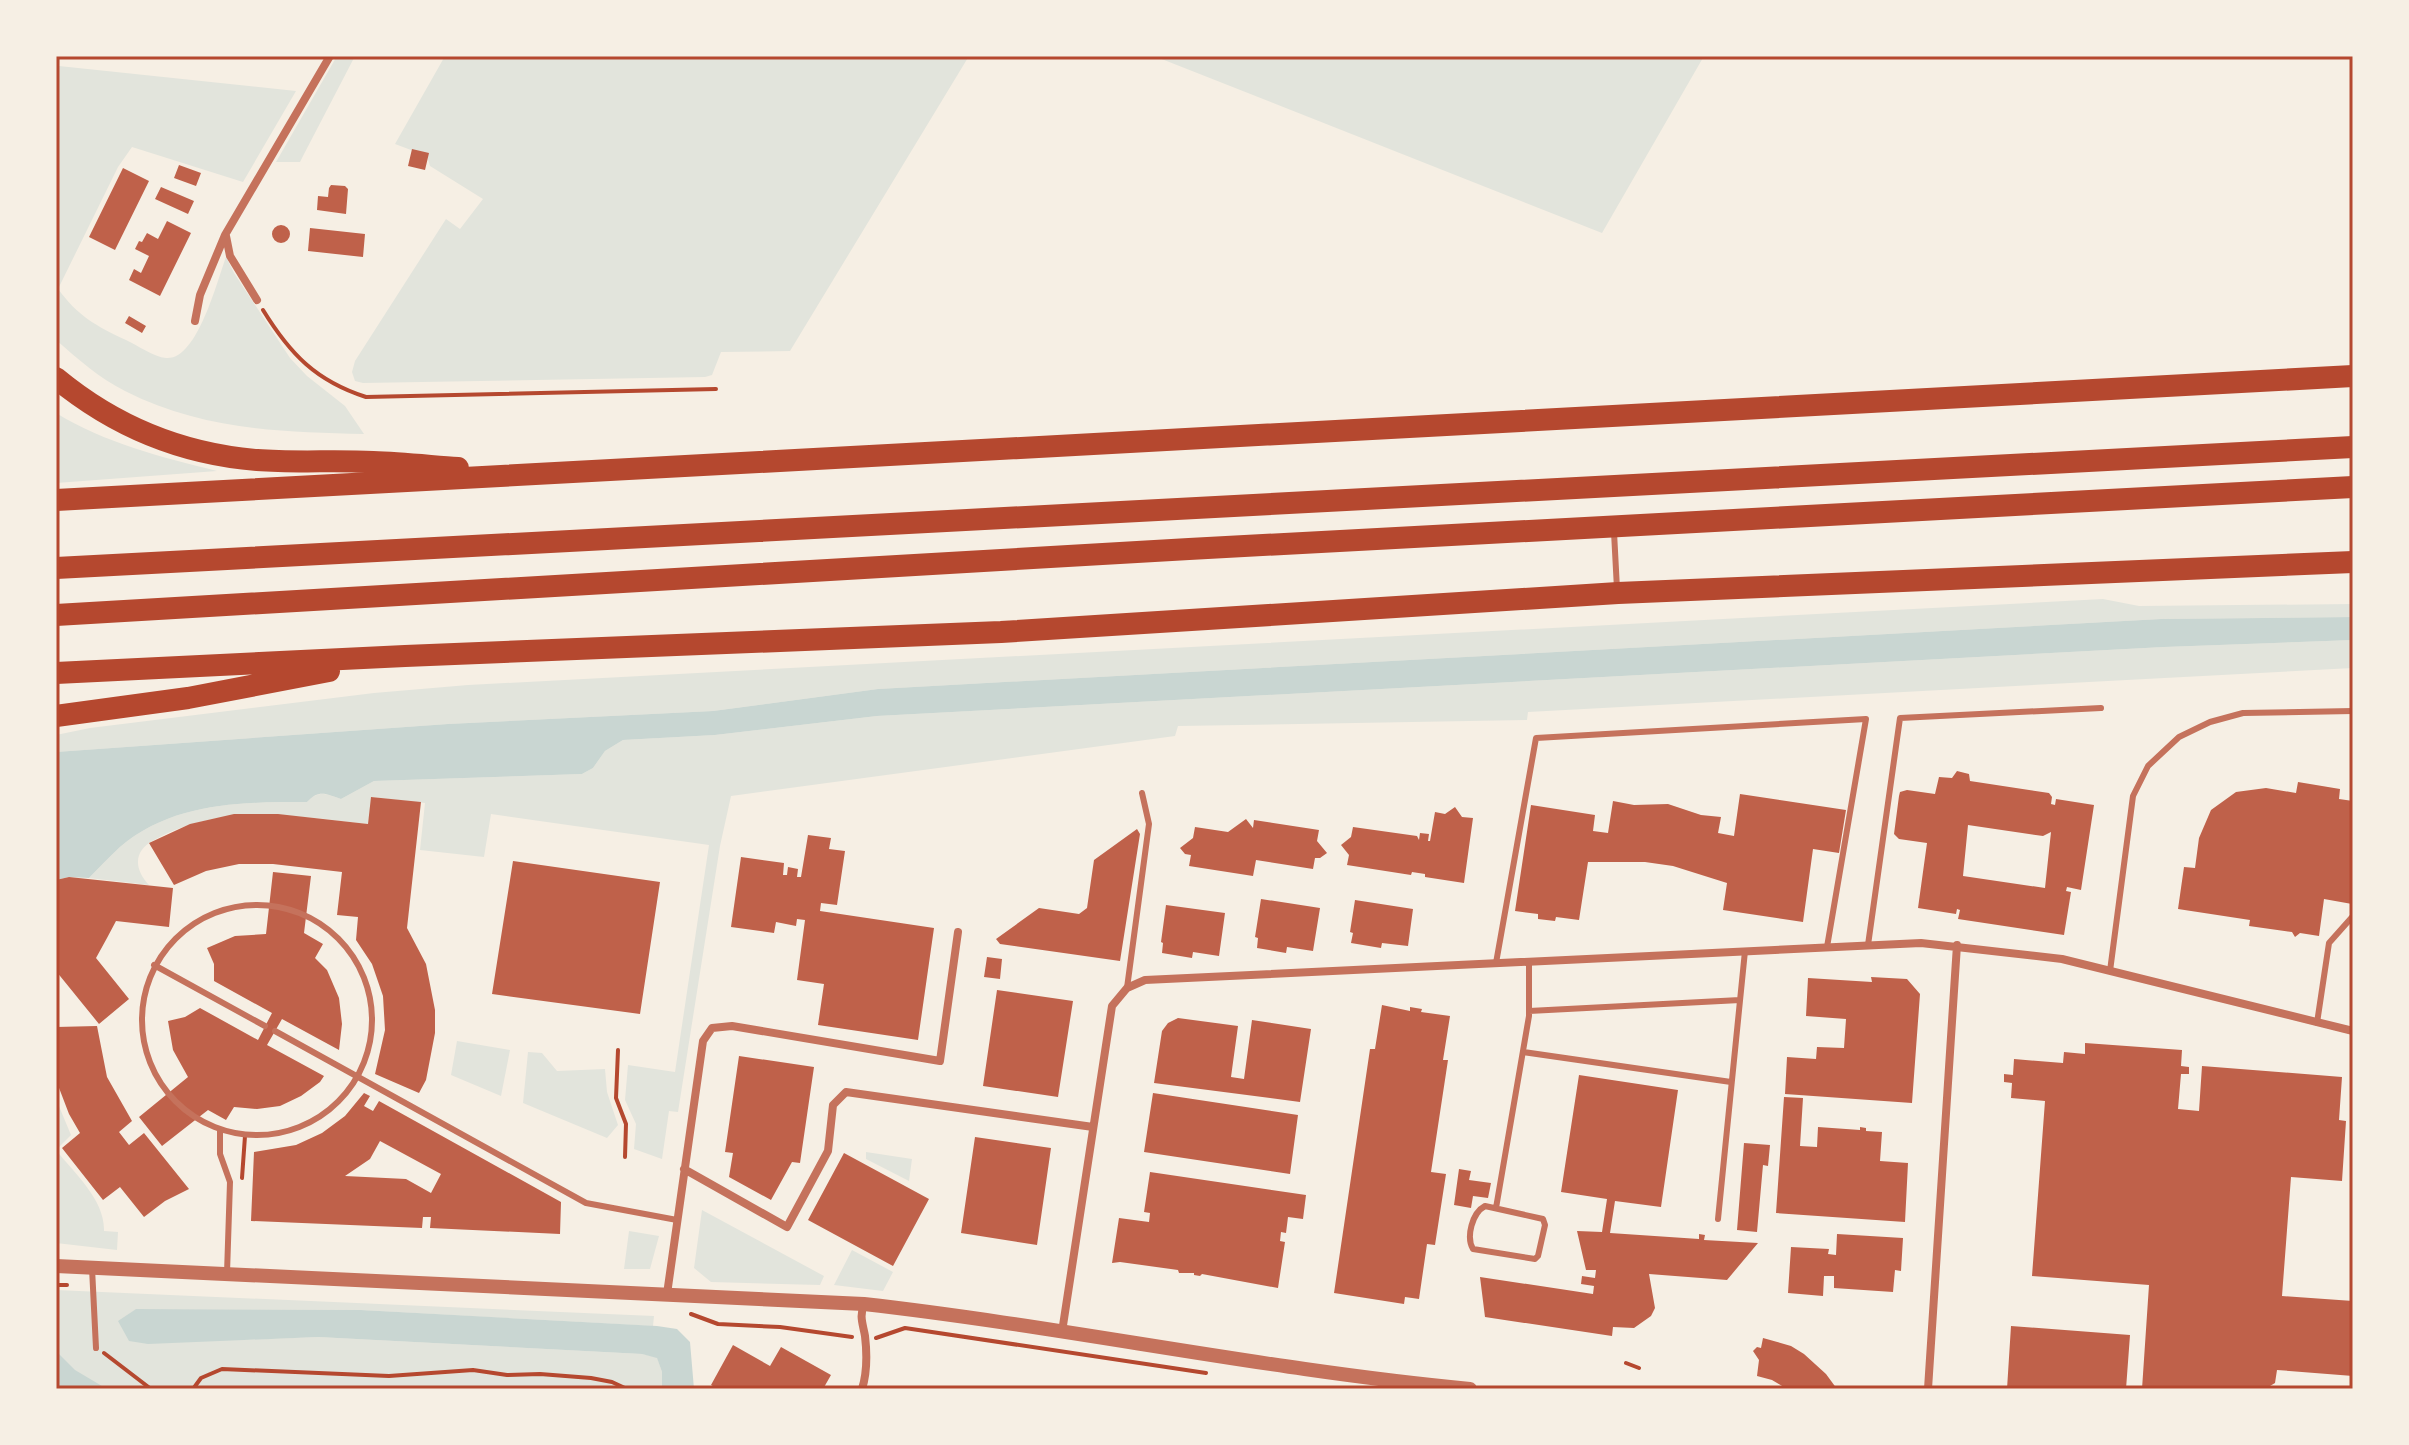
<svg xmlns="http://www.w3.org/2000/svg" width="2409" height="1445" viewBox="0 0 2409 1445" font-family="'Noto Sans',sans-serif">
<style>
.green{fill:#e2e4dc}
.water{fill:#c9d6d2}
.building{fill:#bf614a;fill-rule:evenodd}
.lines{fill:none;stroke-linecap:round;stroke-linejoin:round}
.path{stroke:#b5482f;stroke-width:4}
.service{stroke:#c5725c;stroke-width:6}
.minor{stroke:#c5725c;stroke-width:8}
.tertiary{stroke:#c5725c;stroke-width:14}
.motorway{stroke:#b5482f;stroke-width:22}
.neatline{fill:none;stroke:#b5482f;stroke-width:3}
</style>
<rect width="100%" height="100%" fill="#f6efe4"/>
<path class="green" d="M56,56H60L59,66L296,91L243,182L132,147L118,167L58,289C78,316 96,326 126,340C137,345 154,357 166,358C197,361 217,281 226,257L234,273L290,358L307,376L345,406L364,434C280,432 202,430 125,391C99,378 78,359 56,340Z
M337,56H355L303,156L300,162H276Z
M445,56H969L790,351L721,352L712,375L705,377L363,383L355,381L352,372L355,361L446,219L460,229L483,199L430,166L427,156L395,144Z
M1154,56H1704L1602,233Z
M56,413C105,443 161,457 217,471L56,483Z
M2103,599L2139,606L2353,604V617L2161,619L878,689L713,711L448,724L56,752V735L90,728L374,693L468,685Z
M2353,640V668L1528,712L1527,720L1178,726L1175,736L731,796L720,846L678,1112L669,1111L662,1159L634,1149L636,1124L625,1100L628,1065L675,1072L709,845L491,814L484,857L420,850L425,803L372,797L368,824C292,816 225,802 154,840C133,851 134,869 149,885L89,878C99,868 109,857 120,847C173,802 242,802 307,802C319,790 325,794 341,799L374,781L582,774L593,768L605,751L623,740L715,735L877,716L2164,647Z
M457,1041L510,1050L501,1096L451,1075Z
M528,1052L542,1053L557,1071L605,1069L607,1092L618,1125L607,1138L523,1103Z
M56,1099L71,1135L56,1150C75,1174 105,1200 104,1231L118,1232L117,1250L56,1243Z
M866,1152L912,1159L909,1181L866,1159Z
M702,1210L824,1276L820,1285L711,1282L694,1268Z
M629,1231L659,1236L650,1269H624Z
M852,1250L893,1272L883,1291L834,1285Z
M56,1290L654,1316L653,1326L361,1310L137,1309L129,1314L240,1340L318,1337L642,1354L657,1357L662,1372V1389H56Z"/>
<path class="water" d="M2353,617V640L2164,647L877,716L715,735L623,740L605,751L593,768L582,774L374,781L341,799C326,794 319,789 307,802C242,802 173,802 120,847C109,857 99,868 89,878L69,877L56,880V752L448,724L713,711L878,689L2161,619Z
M136,1309L361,1310L657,1326L677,1329L690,1342L694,1389H662V1372L657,1358L642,1354L318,1337L148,1344L129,1341L118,1321Z
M56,1351L75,1370L107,1389H56Z"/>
<path class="building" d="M412,149L429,153L425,170L408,166Z
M179,165L201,173L196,186L174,178Z
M123,168L149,181L115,250L89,237Z
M331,185L345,186L348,189L346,214L317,210L318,196L328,197L329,188Z
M161,187L194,201L188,214L155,199Z
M167,221L191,233L160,296L129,280L134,269L141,273L149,256L135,249L139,241L142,242L147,233L158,239Z
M272 234a9 9 0 1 1 18 0a9 9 0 1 1-18 0Z
M310,228L365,234L363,257L308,251Z
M129,316L146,326L142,333L125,323Z
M1957,771L1969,774L1970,781L2049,793L2052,797L2051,804L2055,805L2056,799L2094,805L2081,890L2067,887L2066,891L2071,892L2064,935L1958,919L1960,910L1957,909L1956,914L1918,908L1927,843L1899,839L1894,834L1899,796L1900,792L1907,790L1935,794L1939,777L1952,778ZM1968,825L2043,836L2051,832L2045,888L1963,876Z
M2298,782L2340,789L2339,799L2353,801L2352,904L2324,899L2319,936L2300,933L2295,937L2292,932L2249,926L2250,920L2178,909L2184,867L2195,868L2199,838L2211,810L2236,792L2266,788L2296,793Z
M1740,794L1846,810L1839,853L1813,849L1803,922L1723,910L1727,883L1673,866L1645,862H1588L1579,920L1556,917L1555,921L1538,919V914L1515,911L1531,805L1595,815L1593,831L1608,833L1613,801L1634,805L1668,804L1701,815L1721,817L1718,833L1734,836Z
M371,797L421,802L407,928L426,964L435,1010V1033L426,1080L419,1093L375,1074L385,1030L383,996L372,964L356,940L358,917L337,915L342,872L273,864H239L206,871L174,885L149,843L190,824L234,814H278L368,824Z
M1455,807L1462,817L1473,818L1464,883L1425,877V874L1412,872L1411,875L1347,865L1349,855L1341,845L1351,837L1353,827L1417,836L1419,840L1420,833L1429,834L1428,841H1430L1435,812L1445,814Z
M1246,819L1253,828L1254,820L1319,830L1317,841L1327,853L1320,858H1315L1313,869L1256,860L1253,876L1189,866L1191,855L1185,854L1180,848L1193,838L1195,827L1228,832Z
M1137,829L1140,834L1120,961L1000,944L996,939L1039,908L1079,914L1087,908L1094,860Z
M808,835L831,838L829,849L845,851L837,905L821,903L820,911L934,928L918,1040L818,1025L824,984L797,980L805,920L797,919L796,926L776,922L774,933L731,927L741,857L784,863L783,875H787L788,867L798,869L797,877H801Z
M513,861L660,882L640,1014L492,994Z
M273,872L311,876L304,933L323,944L315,958L327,970L339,998L342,1024L339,1050L282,1019L267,1045L324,1076L320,1082L301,1096L280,1106L257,1109L234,1107L226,1120L208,1110L162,1146L139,1117L188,1077L173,1050L168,1021L185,1017L200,1008L258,1040L272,1013L214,981V964L207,948L235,936L266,934Z
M69,877L173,888L169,927L116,921L107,938L96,958L129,999L99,1024L56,971V880Z
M1261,899L1320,908L1313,951L1287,947L1286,953L1257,948L1258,938L1255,937Z
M1355,900L1413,909L1408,946L1382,943L1381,948L1351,943L1353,933L1350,932Z
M1166,905L1225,913L1219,956L1193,952L1192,958L1162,953L1163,943L1161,942Z
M987,957L1002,959L1000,979L984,977Z
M1871,977L1907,979L1920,994L1912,1103L1785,1094L1787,1057L1816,1059L1817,1047L1844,1048L1846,1019L1806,1016L1808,978L1872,982Z
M997,990L1073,1001L1058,1097L983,1086Z
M1382,1005L1410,1011V1007L1422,1009L1421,1012L1450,1016L1443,1060H1448L1431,1172L1446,1174L1435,1245L1427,1244L1419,1299L1405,1297L1404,1304L1334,1293L1370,1049H1375Z
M1178,1018L1238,1026L1231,1077L1244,1079L1252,1020L1311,1029L1300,1102L1154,1083L1162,1031L1168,1023Z
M97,1026L107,1077L132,1121L119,1132L129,1145L144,1133L189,1189L165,1201L144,1217L120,1187L103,1200L62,1148L80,1133L69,1114L56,1080V1027Z
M2085,1043L2182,1050L2181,1066L2189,1067V1074H2181L2178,1109L2199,1111L2202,1066L2342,1077L2339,1120L2346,1121L2342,1181L2291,1177L2282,1296L2353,1301V1376L2277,1370L2275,1383L2265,1389H2142L2149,1285L2032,1276L2045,1101L2011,1098L2012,1083L2004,1082V1074L2013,1075L2014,1059L2063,1063L2064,1052L2085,1054Z
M739,1056L814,1067L800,1163L792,1162L771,1200L729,1177L733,1153L725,1152Z
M1579,1075L1678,1090L1661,1207L1615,1201L1610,1233L1699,1239V1234L1705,1235L1704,1240L1758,1243L1727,1280L1649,1274L1655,1308L1651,1316L1634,1328L1613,1327L1612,1336L1485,1317L1480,1277L1593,1294L1594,1286L1581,1284L1582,1276L1595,1278L1596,1270H1586L1577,1231L1602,1232L1607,1199L1561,1192Z
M364,1093L370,1096L364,1106L373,1111L379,1101L561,1202L560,1234L430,1228L431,1217H423L422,1228L251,1221L254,1152L296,1145L322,1133L345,1116ZM380,1141L441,1174L431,1193L406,1179L345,1176L370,1159Z
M1153,1093L1298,1115L1290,1174L1144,1152Z
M1784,1097L1803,1098L1800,1146L1817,1147L1818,1127L1860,1130V1127L1866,1128V1131L1882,1132L1880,1161L1908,1163L1905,1222L1776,1213Z
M975,1137L1051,1148L1037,1245L961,1233Z
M1744,1143L1770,1145L1768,1166L1763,1165L1757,1232L1737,1230Z
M844,1153L929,1199L893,1266L808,1220Z
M1459,1169L1471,1171L1469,1180L1491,1183L1488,1198L1473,1196L1471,1208L1454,1205Z
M1150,1172L1306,1195L1303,1219L1288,1217L1286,1233L1281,1232L1280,1241L1285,1242L1278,1288L1202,1274L1200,1276L1194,1275V1273H1179L1178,1270L1120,1262L1112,1263L1119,1218L1149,1222L1150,1213L1144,1212Z
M1837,1234L1903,1238L1901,1271L1895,1270L1893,1292L1834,1288V1276H1824L1823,1296L1788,1293L1791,1247L1829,1249L1828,1254L1836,1255Z
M2011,1326L2130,1335L2126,1389H2007Z
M1763,1338L1791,1346L1804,1354L1826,1374L1837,1389H1787L1772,1380L1757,1376L1759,1360L1753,1351L1757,1347L1761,1348Z
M733,1345L770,1366L781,1347L831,1375L823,1389H718L711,1385Z"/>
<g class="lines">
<path class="path" d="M263,310C290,354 316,381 366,397L716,389
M618,1050L616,1098L626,1124L625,1157
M242,1178L245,1136
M56,1285H67
M691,1314L718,1324L780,1327L852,1337
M876,1338L905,1328L1206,1373
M104,1353L151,1389
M1626,1363L1639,1368
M193,1389L201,1378L222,1369L389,1376L473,1370L507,1375L540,1374L591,1378L612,1382L627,1389"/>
<path class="service" d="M1614,532L1617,589
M142 1020a115 115 0 1 1 230 0a115 115 0 1 1-230 0Z
M1868,945L1900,718L2101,708
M1496,963L1536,738L1866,719L1827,947
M154,965L265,1026
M2110,971L2133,796L2148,766L2179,737L2210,722L2243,713L2353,711
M1127,988L1149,824L1142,793
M1529,1011L1740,1000
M2317,1023L2329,943L2353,916
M275,1031L586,1203L677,1220
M1523,1052L1731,1082
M220,1130V1154L230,1182L227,1273
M1485,1206L1543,1219L1545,1225L1538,1256L1535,1259L1473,1249C1466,1237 1472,1213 1485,1206Z
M1496,1208L1529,1016V961
M1718,1219L1745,951
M92,1268L96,1348"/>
<path class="minor" d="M226,236L230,256L257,300
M195,321L200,295L225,235L330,56
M684,1169L787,1227L828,1151L833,1105L846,1092L1093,1127
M667,1294L703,1041L712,1028L732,1026L940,1061L958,932
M1062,1332L1112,1006L1127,988L1145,980L1921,943L2062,959L2353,1031
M862,1389C867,1373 867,1353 865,1336C863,1324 859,1317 864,1304
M1928,1389L1957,945"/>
<path class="tertiary" d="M56,1266L864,1304C1067,1327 1267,1370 1470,1389"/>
<path class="motorway" d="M56,378C114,426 182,454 257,460C295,463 334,460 373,462C401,463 430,466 458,468
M56,500L2353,376
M56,568L2353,447
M56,615L1189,549L2353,487
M56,673L405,656L1001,632L1618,593L2353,562
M56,716L188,698L329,671"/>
</g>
<rect width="2409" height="1445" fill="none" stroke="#f6efe4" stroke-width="116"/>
<rect x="58" y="58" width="2293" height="1329" class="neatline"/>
</svg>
